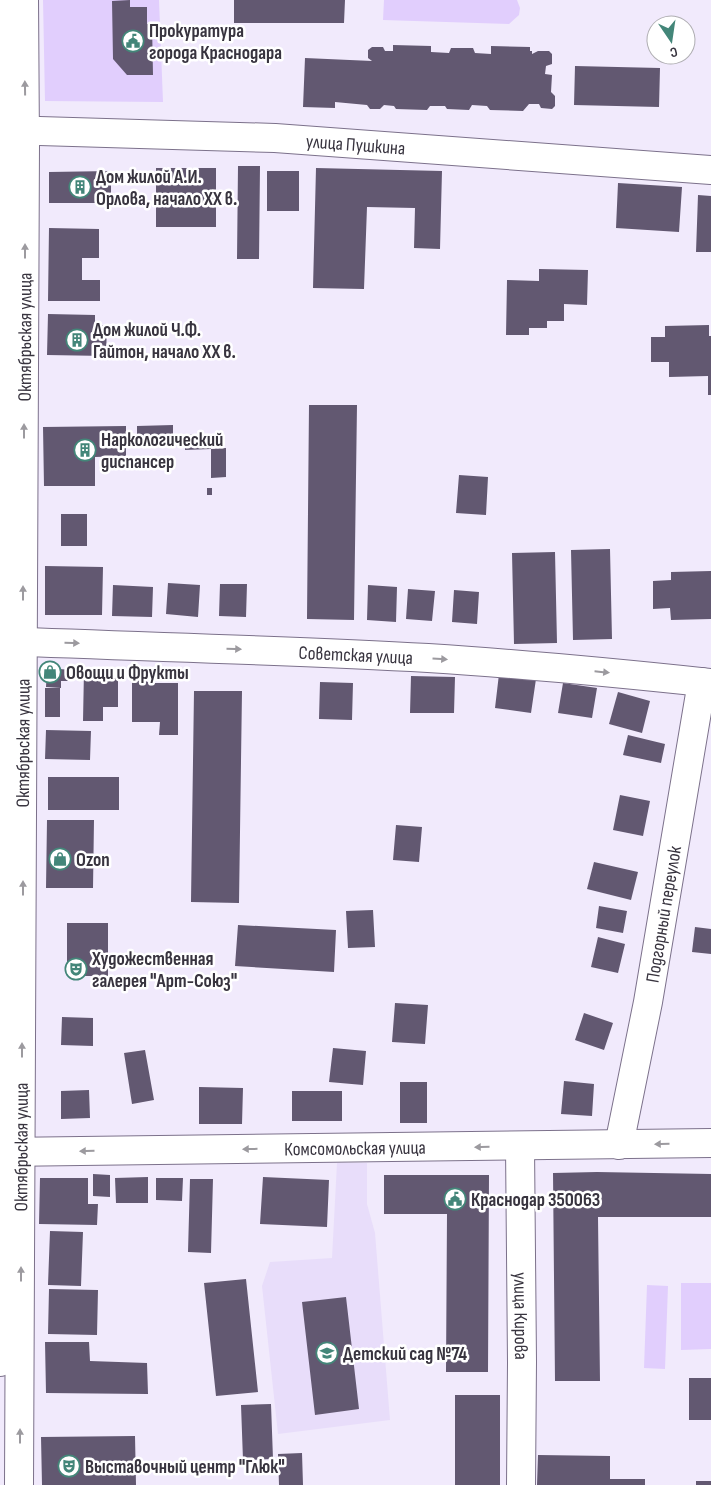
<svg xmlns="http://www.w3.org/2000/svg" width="711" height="1485" viewBox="0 0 711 1485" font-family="'Sofia Sans Condensed',sans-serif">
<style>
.built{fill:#e8ddfa}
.green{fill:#e1cefd}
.building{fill:#625871}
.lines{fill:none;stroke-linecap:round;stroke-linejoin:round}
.minor-casing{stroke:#7c718b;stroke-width:30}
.major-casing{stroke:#7c718b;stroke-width:30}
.minor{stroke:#fff;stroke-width:28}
.major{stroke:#fff;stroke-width:28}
.oneway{fill:#9c9a9f}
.labels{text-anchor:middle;stroke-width:5;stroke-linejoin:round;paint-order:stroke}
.poi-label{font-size:19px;font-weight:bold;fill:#38343f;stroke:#fff;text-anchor:start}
.street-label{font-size:19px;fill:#38343f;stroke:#fff}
</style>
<rect width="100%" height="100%" fill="#f1eafc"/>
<path class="built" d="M337,1163H367V1204L375,1233L390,1420L278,1434L262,1286L270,1262L332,1258Z"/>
<path class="green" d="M43,0H159L163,102L45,101Z
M384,0H517L520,8L519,15L509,24L383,20Z
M681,1283H711V1349L681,1350Z
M647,1285L668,1286L665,1369L644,1368Z"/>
<path class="building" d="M130,0V7H147V24L152,23L153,75H127L113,59L112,1Z
M234,0H345L344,23H234Z
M393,45L431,46V52L449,53L451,48H473L475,53L491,54V46L530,47V51H532V54L538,51H549L552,54V64L546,66L545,74L552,75L551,92L555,96V106L552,109L541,108L539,104H529L523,111L490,110L487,106L472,105L469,110L447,109L445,106H430L427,110L396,109L394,106L384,105L380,109H370L367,105L335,102V108L303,107L305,58L372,61L368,58V50L372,47H383L385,51H393Z
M575,66L660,68L659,107L574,105Z
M238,166H260L259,259H237Z
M156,168H216V227H156Z
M316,168L442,171L440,249L414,248L415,208L367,207L364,289L313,288Z
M111,171V203H49V172Z
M267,171H299V211H267Z
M618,183L682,187L679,232L616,228Z
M698,195L711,196V252H696Z
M49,228L99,229V258H82V280H100V301H48Z
M539,269L588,270L587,305L564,304V321H547V328H529V335H506L507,280L539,281Z
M48,314L95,315V325H107L106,356L47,355Z
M709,325V336H711V395H708V376L669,377V362H651V337H665V326Z
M309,405H357L354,620L307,619Z
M173,425V436L137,438V426Z
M126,426V456L95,457V486H44L43,427Z
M210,434L211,449L185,450V435Z
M226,448V477L211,478V449Z
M459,475L488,477L486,515L456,513Z
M207,488H212V495H207Z
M61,514H87V546H61Z
M610,549L612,639L573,640L571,550Z
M555,552L557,643L514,644L512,553Z
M45,566L103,567L102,615H45Z
M711,571V619L671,620L670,608L653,609V581L671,580V572Z
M168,583L200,585L198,617L166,614Z
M220,584H247L246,617L219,616Z
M113,585L153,587L152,617L112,616Z
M368,585L397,587L396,622L367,620Z
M408,589L435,591L432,621L406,619Z
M454,590L479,592L477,624L452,622Z
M47,668L72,670V681H61V688L46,687Z
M84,670H118V707H103V721H83Z
M499,674L536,679L531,713L495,708Z
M411,676L455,677L454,713H410Z
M142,678L149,683H178V735H159L160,722H132V683L136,679Z
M320,682L353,683L352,720L319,719Z
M563,683L597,688L592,718L558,713Z
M45,688H60V717H45Z
M194,691H242L239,903L191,902Z
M618,692L650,701L642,733L609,724Z
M46,730L91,731L90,760L45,759Z
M628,735L665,744L661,763L623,755Z
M48,777H119V810H48Z
M620,795L650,801L643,836L613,830Z
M47,820H94L93,888H46Z
M396,825L422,827L419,862L393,860Z
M594,862L638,872L631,900L587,889Z
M599,906L627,911L623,933L596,928Z
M373,910L375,947L348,948L346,911Z
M67,923H108V976H67Z
M238,925L336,930L334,972L235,966Z
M695,927L711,929V954L692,952Z
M598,937L625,944L618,973L591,967Z
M395,1003L428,1005L425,1044L392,1042Z
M584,1013L613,1023L604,1050L575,1040Z
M62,1017L93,1018V1046L61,1045Z
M333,1048L366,1051L363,1085L329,1082Z
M145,1050L154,1100L132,1104L124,1053Z
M564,1081L594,1084L592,1116L561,1114Z
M400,1082H427V1123H400Z
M199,1087L243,1088L242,1124H199Z
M89,1090L90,1118L61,1119V1091Z
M292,1091H342V1121H292Z
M597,1172L711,1174V1217H598L600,1381H555L553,1173Z
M93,1174L110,1175V1197L93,1196Z
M384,1175H489L488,1372H446L447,1214H384Z
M148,1177V1203H116L115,1178Z
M263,1177L329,1180L327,1227L260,1224Z
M40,1178H88V1204H98L97,1225L39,1224Z
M156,1178H183L182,1201L156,1200Z
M190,1179H213L211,1253L188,1252Z
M50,1231L83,1232L81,1286L48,1285Z
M246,1279L258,1392L216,1396L204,1283Z
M49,1289L98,1290L97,1335L48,1334Z
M346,1297L359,1409L315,1415L302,1302Z
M45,1342H89L90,1361L147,1363L148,1394L46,1393Z
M689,1378H711V1420H689Z
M455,1395H500V1485H455Z
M271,1404L273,1459L243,1460L241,1405Z
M135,1436L136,1485H42L41,1437Z
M302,1453L303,1485H279L278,1454Z
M538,1455L610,1456V1479H645V1485H537Z
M696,1481H711V1485H696Z"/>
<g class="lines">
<g class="minor-casing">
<g id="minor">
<path id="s1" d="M6,130L275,138L711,170"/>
<path id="s2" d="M4,641C145,647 287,650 428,658C522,664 617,673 711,683"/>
<path id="s3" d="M619,1145L648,1002L702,682"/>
<path id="s4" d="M520,1146L522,1362L521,1485"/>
<path id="s5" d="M3,1152L711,1143"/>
<path id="s6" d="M19,1485L25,144L24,0"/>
</g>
</g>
<g class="major-casing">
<path id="major" d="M0,1362L3,1138L6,0"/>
</g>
<use href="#minor" class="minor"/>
<use href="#major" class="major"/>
</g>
<defs><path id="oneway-solid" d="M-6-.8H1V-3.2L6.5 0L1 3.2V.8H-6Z" transform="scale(1.25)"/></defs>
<g class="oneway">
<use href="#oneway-solid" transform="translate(25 88) rotate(-91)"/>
<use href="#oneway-solid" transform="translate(25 251) rotate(-90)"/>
<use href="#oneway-solid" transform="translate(24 431) rotate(-90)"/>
<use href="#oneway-solid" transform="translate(23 593) rotate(-90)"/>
<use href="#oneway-solid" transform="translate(72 643) rotate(2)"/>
<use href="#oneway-solid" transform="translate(234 649) rotate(2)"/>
<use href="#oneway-solid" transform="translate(440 659) rotate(4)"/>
<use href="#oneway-solid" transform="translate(602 672) rotate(6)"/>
<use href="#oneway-solid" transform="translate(23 888) rotate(-90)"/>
<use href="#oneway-solid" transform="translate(22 1050) rotate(-90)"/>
<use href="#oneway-solid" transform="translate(662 1144) rotate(179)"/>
<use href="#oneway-solid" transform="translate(482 1147) rotate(179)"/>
<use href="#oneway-solid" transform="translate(250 1149) rotate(179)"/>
<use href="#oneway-solid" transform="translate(87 1151) rotate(179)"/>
<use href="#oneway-solid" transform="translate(21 1274) rotate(-90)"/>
<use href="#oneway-solid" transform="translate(20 1436) rotate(-90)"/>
</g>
<defs>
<g id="civic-ring" transform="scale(1.125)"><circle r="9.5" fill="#fff" stroke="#438679" stroke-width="1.5"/><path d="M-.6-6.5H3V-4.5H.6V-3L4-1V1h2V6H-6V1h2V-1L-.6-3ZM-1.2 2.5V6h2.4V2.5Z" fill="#438679"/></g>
<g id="building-ring" transform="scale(1.125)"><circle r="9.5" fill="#fff" stroke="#438679" stroke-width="1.5"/><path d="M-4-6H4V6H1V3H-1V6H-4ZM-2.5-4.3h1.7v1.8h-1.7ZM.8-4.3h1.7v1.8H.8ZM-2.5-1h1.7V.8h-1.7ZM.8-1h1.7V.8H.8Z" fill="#438679"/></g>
<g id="shop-ring" transform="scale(1.125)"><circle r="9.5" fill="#fff" stroke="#438679" stroke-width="1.5"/><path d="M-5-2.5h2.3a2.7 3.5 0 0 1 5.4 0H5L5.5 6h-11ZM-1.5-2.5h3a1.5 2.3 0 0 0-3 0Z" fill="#438679"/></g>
<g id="theatre-ring" transform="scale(1.125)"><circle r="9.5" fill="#fff" stroke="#438679" stroke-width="1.5"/><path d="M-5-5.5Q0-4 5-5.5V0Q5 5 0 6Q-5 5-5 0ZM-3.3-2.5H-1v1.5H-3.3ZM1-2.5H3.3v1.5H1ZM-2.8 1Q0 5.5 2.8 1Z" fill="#438679"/></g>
<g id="school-ring" transform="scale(1.125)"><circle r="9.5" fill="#fff" stroke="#438679" stroke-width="1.5"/><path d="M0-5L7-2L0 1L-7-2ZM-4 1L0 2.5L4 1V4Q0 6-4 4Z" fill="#438679"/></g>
</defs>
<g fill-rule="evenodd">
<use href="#civic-ring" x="133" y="41"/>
<use href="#building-ring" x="80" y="187"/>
<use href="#building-ring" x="77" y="340"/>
<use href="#building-ring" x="85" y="450"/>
<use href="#shop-ring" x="50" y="672"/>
<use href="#shop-ring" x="60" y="859"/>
<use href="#theatre-ring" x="76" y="969"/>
<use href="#civic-ring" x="455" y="1199"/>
<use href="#school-ring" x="327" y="1353"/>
<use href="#theatre-ring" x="69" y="1466"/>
</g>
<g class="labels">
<g class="poi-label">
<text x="149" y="37">Прокуратура<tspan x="149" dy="22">города Краснодара</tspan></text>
<text x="96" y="183">Дом жилой А.И.<tspan x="96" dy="22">Орлова, начало XX в.</tspan></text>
<text x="93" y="336">Дом жилой Ч.Ф.<tspan x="93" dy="22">Гайтон, начало XX в.</tspan></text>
<text x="101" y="446">Наркологический<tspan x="101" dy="22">диспансер</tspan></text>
<text x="66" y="679">Овощи и Фрукты</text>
<text x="76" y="866">Ozon</text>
<text x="92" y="965">Художественная<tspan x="92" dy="22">галерея "Арт-Союз"</tspan></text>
<text x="471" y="1206">Краснодар 350063</text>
<text x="343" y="1360">Детский сад №74</text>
<text x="85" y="1473">Выставочный центр "Глюк"</text>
</g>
<g class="street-label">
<text dy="7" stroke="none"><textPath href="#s1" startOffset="350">улица Пушкина</textPath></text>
<text dy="7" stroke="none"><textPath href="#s6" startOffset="1148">Октябрьская улица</textPath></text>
<text dy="7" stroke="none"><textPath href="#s2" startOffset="352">Советская улица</textPath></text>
<text dy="7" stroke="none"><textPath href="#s6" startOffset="742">Октябрьская улица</textPath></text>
<text dy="7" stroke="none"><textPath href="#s3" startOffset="235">Подгорный переулок</textPath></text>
<text dy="7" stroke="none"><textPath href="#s6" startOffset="338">Октябрьская улица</textPath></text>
<text dy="7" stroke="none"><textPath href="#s5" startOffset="352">Комсомольская улица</textPath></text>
<text dy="7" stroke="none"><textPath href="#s4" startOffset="170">улица Кирова</textPath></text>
</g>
</g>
<g transform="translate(671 40) rotate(167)"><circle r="24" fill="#ffffff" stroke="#afaeb2"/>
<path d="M0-4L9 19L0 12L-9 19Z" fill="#438679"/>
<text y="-8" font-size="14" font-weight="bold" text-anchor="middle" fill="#38343f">С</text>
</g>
</svg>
